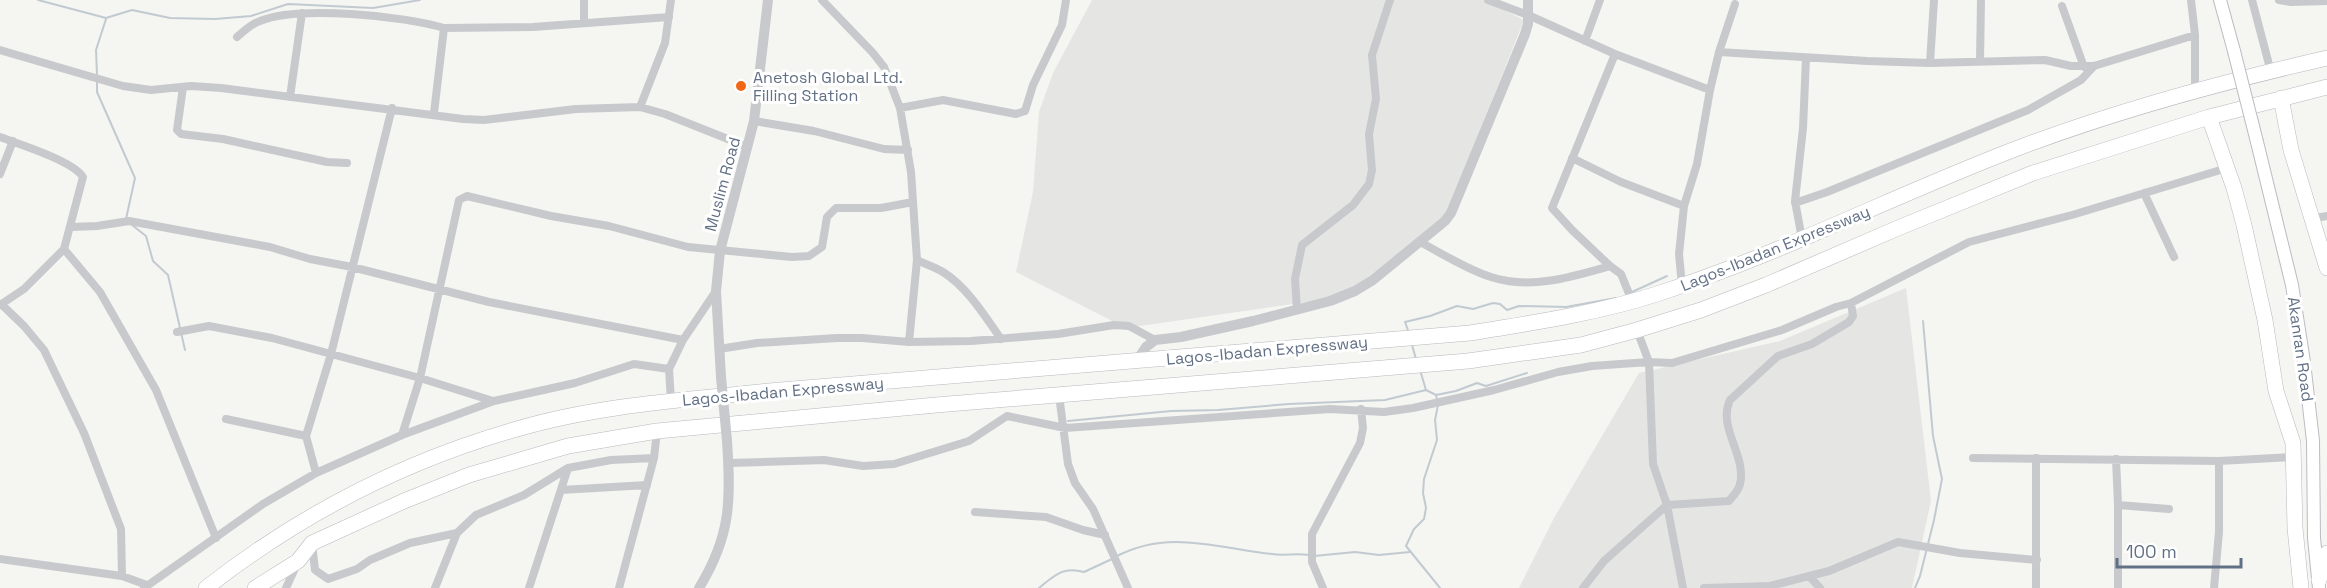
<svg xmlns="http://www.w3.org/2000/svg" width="2327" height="588" viewBox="0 0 2327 588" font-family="'Space Grotesk',sans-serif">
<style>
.built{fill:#e5e6e4}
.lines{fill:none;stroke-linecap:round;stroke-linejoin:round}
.stream{stroke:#c2cad1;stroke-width:2}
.secondary-casing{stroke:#b9bcc2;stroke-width:14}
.motorway-casing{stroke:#b6b9bd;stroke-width:16}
.minor{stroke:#c7c9cd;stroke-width:8}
.tertiary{stroke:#c7c9cd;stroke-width:10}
.secondary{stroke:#fff;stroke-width:12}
.motorway{stroke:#fff;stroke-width:15}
.secondary-bridge-casing{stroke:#b9bcc2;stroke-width:14;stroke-linecap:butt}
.tertiary-bridge{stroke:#c7c9cd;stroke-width:10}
.secondary-bridge{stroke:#fff;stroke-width:12}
.poi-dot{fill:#f16715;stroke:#fff;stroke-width:2}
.labels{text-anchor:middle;stroke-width:6;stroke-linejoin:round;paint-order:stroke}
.poi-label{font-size:16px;fill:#627085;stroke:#fff;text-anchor:start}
.street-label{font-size:16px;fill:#627085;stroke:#fff}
</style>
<rect width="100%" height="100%" fill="#f5f5f1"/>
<path class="built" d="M1092,0H1483L1524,20L1443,223L1342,297L1126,328L1016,272L1033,192L1039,112L1053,73Z
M1906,288L1931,501L1912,588H1519L1554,518L1639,373L1780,341Z"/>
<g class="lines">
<path class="stream" d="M38,0L106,18L132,10L170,18L215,19L251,16L288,4L373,8L420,0
M97,75L96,50L106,19
M97,81V92L135,178L126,219
M132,225L146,236L153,261L168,275L185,350
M1632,292L1667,276
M1409,333L1405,322L1430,316L1457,306L1473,309L1493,303L1500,304L1507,310L1519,306L1566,307L1616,298
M1412,345L1416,359
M1420,370L1426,390L1436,395L1437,400
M1436,395L1456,391L1477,383L1486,386L1527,373
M1438,405L1435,420L1437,440L1424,479L1423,493L1426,508L1424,519L1414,529L1406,546L1440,588
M1068,421L1171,411L1218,410L1289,404L1385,400L1426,390
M1117,556C1169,529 1217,548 1272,554C1284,556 1296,553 1309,555
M1314,556L1355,552L1379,555L1410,552
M1039,588C1055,575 1063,566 1084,572L1112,559
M1915,588L1920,576L1934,520L1942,479L1933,436L1923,321"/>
<g class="secondary-casing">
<path id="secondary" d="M2220,0L2234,51
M2257,142L2292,285L2304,362L2313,441L2314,538L2319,588"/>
</g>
<g class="motorway-casing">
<path id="motorway" d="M2281,98L2291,150L2327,268
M2209,117L2234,188L2244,225L2265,320L2276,391L2293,443L2295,528L2301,588
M2319,580L2327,553
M206,588C298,516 404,461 517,429C598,405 685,400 769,391L1470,333C1533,323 1599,313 1660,293C1783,253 1897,194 2018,148C2118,110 2222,82 2327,58
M255,588L298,561L312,543L404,501L469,475L568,446L657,431L936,405L1468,361L1581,345L1637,330L1701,310L1766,285L1898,228L2033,173L2209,117L2327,87"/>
</g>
<path class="minor" d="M584,0V22
M822,0L873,53L884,67L900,108L911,172L917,260L909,342
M1488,0L1528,15L1615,54L1710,90
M2191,0L2195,35V91
M2252,0L2271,72
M2279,0L2291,2L2327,1
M2062,6L2084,67
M444,28L533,27L669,17
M237,37C244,31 251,24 260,21C298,5 405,16 444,28L434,113
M1585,41L1600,0
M0,50L123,86L151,90L191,86L221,88L463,119L484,120L576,109L640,107L665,114L748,147
M1719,52L1867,61L1930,63L2045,60L2071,66H2094L2195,35
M1980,61L1981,0
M1930,63L1934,0
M183,87L177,130L181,134L223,139L327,162L347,163
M290,97L302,13
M640,107L665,43L671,0
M900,108L943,100L1016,114L1025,111L1033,85L1062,25L1066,0
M754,121L814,131L884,149L908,150
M0,137C19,144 73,161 83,177L64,249L24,289L0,305
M1572,158L1621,182L1684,206
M0,174L13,141
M2144,193L2174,257
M1795,203L1827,192L2028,110L2081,80L2094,66
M2311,219L2327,216
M71,227L97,226L129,221L270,247L310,259L352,267L489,302L683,340
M1802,239L1795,201L1803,128L1806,58
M1420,242C1443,254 1466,269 1491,277C1530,290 1572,277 1610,266L1621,274L1632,301
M64,249L100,292L156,390L216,538
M917,260C925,264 935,267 943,272C968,288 984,315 1001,339
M1610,266L1572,230L1552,208L1615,54
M1682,286L1679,254L1684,206L1697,164L1710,90L1719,52L1735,4
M1,304L24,326L44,350L84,433L121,529L122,576
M1297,310L1295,279L1302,245L1353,205L1369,184L1372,170L1369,134L1376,99L1372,55L1390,0
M1637,330L1649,362L1653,464L1667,505L1683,588
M177,332L209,326L272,338L420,378L493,401
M719,349L757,343L837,338H862L909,342L971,341L1058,334L1114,325L1129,326L1155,340
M1059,395L1068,464L1075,483L1093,509L1128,588
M671,401L669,369L683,340L716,291
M226,419L306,436
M402,435L420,378L459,200L467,196L551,216L609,226L688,247L792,257L809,256L822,247L827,217L836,208H881L913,202
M1973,458L2219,461L2294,457
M2116,459L2118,505V588
M729,463L824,460L863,466L894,464L969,441L1007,416L1065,428L1330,409L1384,412L1413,408L1494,390L1558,372L1592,366L1649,362L1672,363L1782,330L1836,307L1851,303L1969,242L2072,215L2227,168
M316,473L306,436L331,354L392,108
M561,490L647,485
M2118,505L2169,509
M975,512L1046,517L1083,530L1105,535
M312,543L315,570L328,579L357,569L370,560L410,543L457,533L476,515L524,495L568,468L611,460L654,458
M0,559L122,576L147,585
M1809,576L1820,588
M144,588L263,504L316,473L402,435L494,401L575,383L634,364L669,369
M286,588L297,564
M435,588L457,533
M529,588L568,468
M619,588L654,458L657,431
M1323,588L1312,562V534L1360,443L1363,428L1361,409
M1583,588L1604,561L1667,505L1729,501C1733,496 1739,490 1740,484C1747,456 1717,427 1730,400L1778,356L1812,344L1849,322L1853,316L1851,303
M1704,588L1770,586L1829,571L1898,542L1960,553L2037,560
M2036,588V458
M2214,588L2219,532V461"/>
<path class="tertiary" d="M1136,362L1146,347L1155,340L1181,337L1253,321L1330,301L1355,291L1373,280L1445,221L1451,213L1525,34L1528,24V0
M721,377L716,291L720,251L754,121L768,0
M699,588C731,536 731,501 727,441"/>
<use href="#secondary" class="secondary"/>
<use href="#motorway" class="motorway"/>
<g class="secondary-bridge-casing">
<path id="secondary-bridge" d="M2234,51L2257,142"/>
</g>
<path class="tertiary-bridge" d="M721,377L727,441"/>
<use href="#secondary-bridge" class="secondary-bridge"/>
</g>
<circle class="poi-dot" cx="741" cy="86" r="6"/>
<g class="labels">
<g class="poi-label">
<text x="753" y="83">Anetosh Global Ltd.<tspan x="753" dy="18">Filling Station</tspan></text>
</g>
<g class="street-label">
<text transform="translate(722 184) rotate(-75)" y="6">Muslim Road</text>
<text transform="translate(1775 248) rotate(-22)" y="6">Lagos-Ibadan Expressway</text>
<text transform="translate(2301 349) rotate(82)" y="6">Akanran Road</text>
<text transform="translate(1267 350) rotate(-5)" y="6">Lagos-Ibadan Expressway</text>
<text transform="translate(783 391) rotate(-5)" y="6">Lagos-Ibadan Expressway</text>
</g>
</g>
<path d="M2117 558v9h124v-9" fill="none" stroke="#627085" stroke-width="3"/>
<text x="2126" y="558" font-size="18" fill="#627085" stroke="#ffffff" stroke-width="4.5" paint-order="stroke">100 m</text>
</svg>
